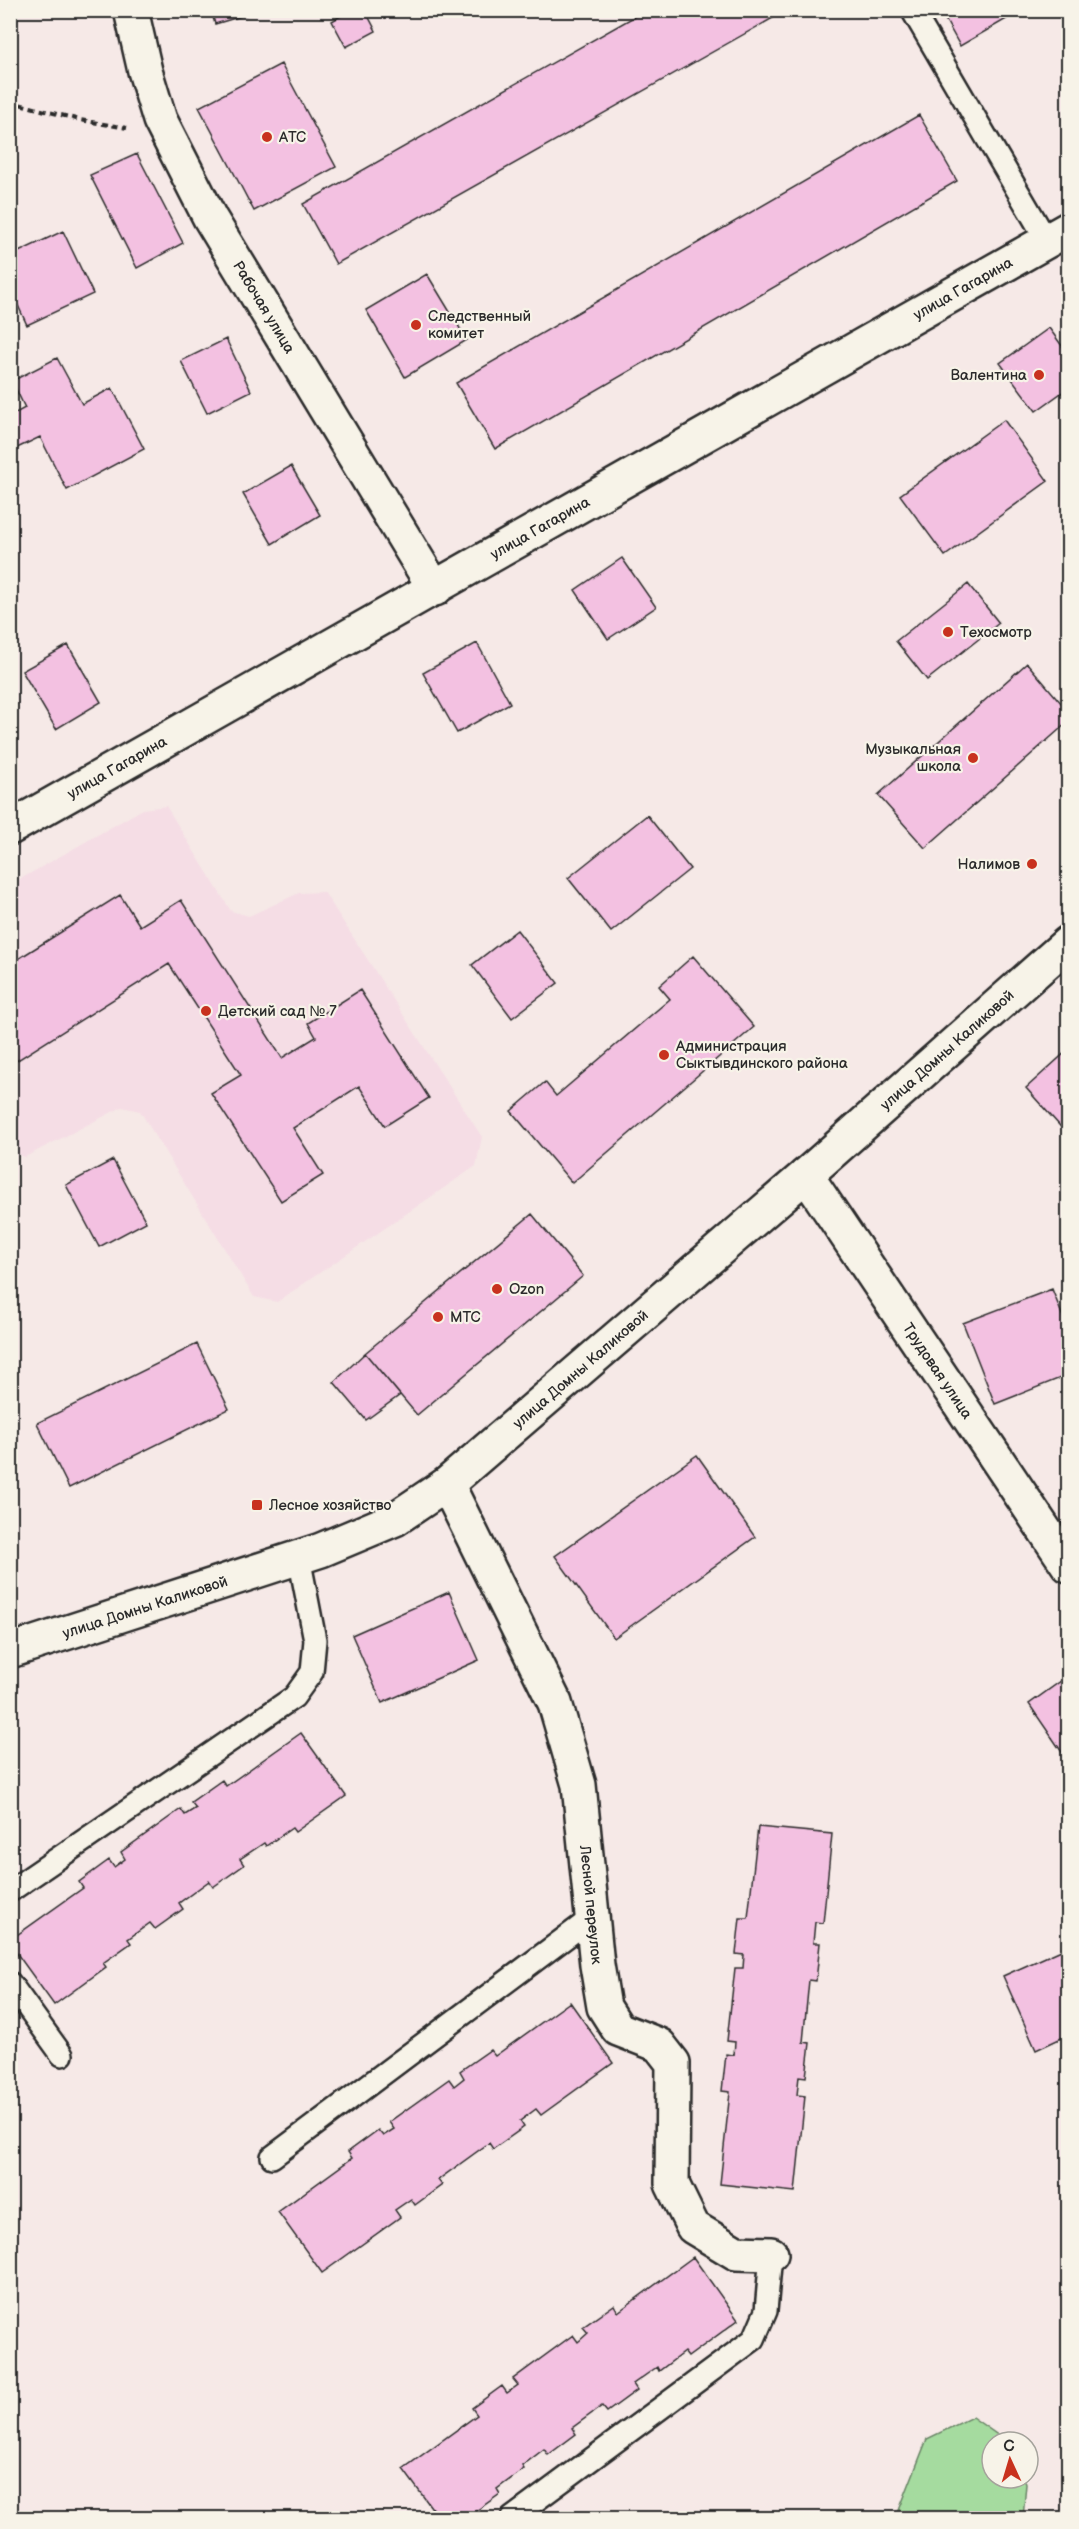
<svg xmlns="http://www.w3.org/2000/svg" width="1079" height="2529" viewBox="0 0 1079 2529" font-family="'Balsamiq Sans',sans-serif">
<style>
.built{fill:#f5dde5}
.green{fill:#a5db9f;stroke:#688365;stroke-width:1.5}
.building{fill:#f3c1e1;stroke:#2b2b2b;stroke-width:1.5}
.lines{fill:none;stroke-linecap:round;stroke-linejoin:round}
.service-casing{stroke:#2b2b2b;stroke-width:26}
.minor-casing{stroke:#2b2b2b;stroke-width:38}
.secondary-casing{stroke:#2b2b2b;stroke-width:38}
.path{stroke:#2b2b2b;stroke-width:4;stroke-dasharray:6 4.5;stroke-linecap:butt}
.service{stroke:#f7f3e8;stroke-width:21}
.minor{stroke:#f7f3e8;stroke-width:33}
.secondary{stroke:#f7f3e8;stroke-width:33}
.poi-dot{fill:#c8321e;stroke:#f7f3e8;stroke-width:2}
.labels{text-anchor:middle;stroke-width:4.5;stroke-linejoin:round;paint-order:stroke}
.poi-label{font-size:15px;fill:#2b2b2b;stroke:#f7f3e8;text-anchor:start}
.street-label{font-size:15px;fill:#2b2b2b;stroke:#f7f3e8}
</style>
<rect width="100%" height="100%" fill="#f6e9e7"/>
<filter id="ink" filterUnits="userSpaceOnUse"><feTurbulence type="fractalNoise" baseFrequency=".0167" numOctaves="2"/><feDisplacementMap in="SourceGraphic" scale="12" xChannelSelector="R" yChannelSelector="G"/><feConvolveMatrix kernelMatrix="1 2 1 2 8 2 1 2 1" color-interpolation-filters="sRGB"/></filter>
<g filter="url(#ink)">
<path class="built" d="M166,806L231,911L249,916L299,893L324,892L482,1137L476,1166L277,1302L254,1297L140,1111L122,1107L25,1157L11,1151L10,885L143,809Z"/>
<path class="green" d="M972,2417L1006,2441L992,2442V2478H1024L1026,2484L1023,2518H896L927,2439Z"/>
<path class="building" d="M211,10H262L215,24Z
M351,10H365L376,31L346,47L332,21Z
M646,10H787L336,264L303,204Z
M940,10H1022L960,46Z
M281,64L336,167L254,211L199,107Z
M919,115L957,181L495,449L456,383Z
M137,154L183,243L137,268L90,175Z
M63,231L93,294L27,325L10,288V256Z
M427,274L467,340L405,377L366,310Z
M1049,328L1068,354V388L1036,411L1000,363Z
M226,339L251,391L207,413L181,361Z
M57,358L82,404L112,388L144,449L67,490L40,437L13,450L10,446V416L25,408L12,381Z
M1004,420L1048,481L945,556L900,495Z
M291,466L320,515L272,544L243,494Z
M622,558L656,607L608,639L575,590Z
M968,584L999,623L927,680L896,641Z
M477,643L510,703L457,733L423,673Z
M68,645L101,702L56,729L22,671Z
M1027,663L1068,711V722L925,848L878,795Z
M647,815L690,869L611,932L568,878Z
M120,895L140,926L181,900L282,1058L316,1037L308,1023L360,990L429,1098L385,1126L359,1086L293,1128L323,1175L281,1201L211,1093L241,1075L169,964L10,1065V964Z
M517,930L558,983L512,1018L472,965Z
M693,956L754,1027L572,1183L511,1111L545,1082L556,1096L670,999L659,986Z
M1068,1050V1135L1026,1088Z
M113,1160L146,1222L99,1247L66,1185Z
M532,1214L583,1276L417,1415L365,1353Z
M1052,1289L1068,1330V1375L995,1404L963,1323Z
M197,1344L229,1409L69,1488L37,1423Z
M365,1353L400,1395L366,1420L334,1382Z
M697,1455L755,1537L614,1638L555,1556Z
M449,1592L479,1660L382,1703L352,1635Z
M1068,1676V1761L1029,1704Z
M301,1733L346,1796L295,1832L292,1828L266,1846L264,1843L240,1859L244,1865L213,1887L209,1881L179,1903L183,1909L155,1929L150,1923L128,1939L131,1943L103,1963L106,1967L54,2005L10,1944V1940L83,1888L79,1882L109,1860L114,1867L125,1859L121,1852L181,1809L185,1815L196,1808L191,1802L222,1780L226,1786Z
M758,1827L832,1834L823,1923L815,1922L813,1943H820L816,1981L809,1980L803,2042L810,2043L806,2077L799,2076L797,2095L805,2096L795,2192L720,2184L730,2092L722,2091L726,2054L734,2055L735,2042L727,2041L735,1968H743L744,1955L736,1954L740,1918H748Z
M1068,1947V2035L1036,2050L1003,1976Z
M570,2002L613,2063L541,2115L536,2109L520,2121L524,2127L493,2149L489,2143L438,2180L442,2185L415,2205L411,2199L395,2210L400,2217L322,2273L278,2212L352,2158L348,2152L378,2130L383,2136L394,2129L389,2122L449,2079L454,2086L464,2078L460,2071L490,2050L495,2056Z
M693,2257L738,2320L688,2357L684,2352L659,2371L657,2367L633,2384L637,2390L607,2412L602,2406L572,2428L576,2434L548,2455L544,2449L522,2466L524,2469L497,2489L500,2494L466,2518H439L403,2469L477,2415L472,2408L502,2386L507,2393L518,2385L513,2379L573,2335L578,2342L588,2333L583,2327L614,2305L618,2312Z"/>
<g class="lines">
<g class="service-casing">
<path id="service" d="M912,10L1047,241
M10,1891L294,1697L312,1672L315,1640L299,1557
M10,1983L62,2055
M272,2157L593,1917
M512,2518L754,2339L766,2311L771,2254"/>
</g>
<g class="minor-casing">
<g id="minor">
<path id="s1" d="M131,10L145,71L160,120L210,218L435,589"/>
<path id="s2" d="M10,828L1068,229"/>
<path id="s3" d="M806,1175L1068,1565"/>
<path id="s4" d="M447,1484L555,1703L579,1785L597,1965L604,2007L618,2029L659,2045L673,2063L672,2184L693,2227L736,2253L771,2254"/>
</g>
</g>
<g class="secondary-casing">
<g id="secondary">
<path id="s5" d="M10,1651L321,1550L395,1519L447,1484L806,1175L1068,943"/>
</g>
</g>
<path class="path" d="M10,105L19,104L80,120L127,128"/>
<use href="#service" class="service"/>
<use href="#minor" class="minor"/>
<use href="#secondary" class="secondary"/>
</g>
</g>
<g class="poi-dot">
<circle cx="267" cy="137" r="6"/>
<circle cx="416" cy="325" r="6"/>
<circle cx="1039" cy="375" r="6"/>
<circle cx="948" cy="632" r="6"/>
<circle cx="973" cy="758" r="6"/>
<circle cx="1032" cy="864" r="6"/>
<circle cx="206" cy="1011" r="6"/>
<circle cx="664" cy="1055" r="6"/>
<circle cx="497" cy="1289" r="6"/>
<circle cx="438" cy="1317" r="6"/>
<rect x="251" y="1499" width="12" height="12" rx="3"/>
</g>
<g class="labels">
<g class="poi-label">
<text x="279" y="142">АТС</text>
<text x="428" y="321">Следственный<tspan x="428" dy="17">комитет</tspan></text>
<text x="1027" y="380" text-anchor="end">Валентина</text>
<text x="960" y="637">Техосмотр</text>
<text x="961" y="754" text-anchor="end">Музыкальная<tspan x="961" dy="17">школа</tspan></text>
<text x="1020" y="869" text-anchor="end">Налимов</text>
<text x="218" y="1016">Детский сад № 7</text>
<text x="676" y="1051">Администрация<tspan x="676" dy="17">Сыктывдинского района</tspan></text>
<text x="509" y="1294">Ozon</text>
<text x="450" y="1322">МТС</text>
<text x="269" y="1510">Лесное хозяйство</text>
</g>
<g class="street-label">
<text dy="5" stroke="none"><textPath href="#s2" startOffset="1095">улица Гагарина</textPath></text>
<text dy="5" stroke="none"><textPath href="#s1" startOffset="328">Рабочая улица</textPath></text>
<text dy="5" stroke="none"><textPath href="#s2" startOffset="609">улица Гагарина</textPath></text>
<text dy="5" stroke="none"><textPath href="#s2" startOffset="123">улица Гагарина</textPath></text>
<text dy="5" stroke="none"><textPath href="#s5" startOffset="1132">улица Домны Каликовой</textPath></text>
<text dy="5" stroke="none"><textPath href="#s5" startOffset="646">улица Домны Каликовой</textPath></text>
<text dy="5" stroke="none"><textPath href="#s3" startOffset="236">Трудовая улица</textPath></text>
<text dy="5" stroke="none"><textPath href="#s5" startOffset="142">улица Домны Каликовой</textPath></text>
<text dy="5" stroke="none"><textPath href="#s4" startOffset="450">Лесной переулок</textPath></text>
</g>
</g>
<rect width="1079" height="2529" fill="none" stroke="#f7f3e8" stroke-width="36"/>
<rect x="18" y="18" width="1043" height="2493" fill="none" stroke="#2b2b2b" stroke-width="2" filter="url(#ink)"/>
<g transform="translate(1010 2460) rotate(356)"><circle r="28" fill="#f7f3e8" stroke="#a5a39c" stroke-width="1.5"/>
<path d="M0-4.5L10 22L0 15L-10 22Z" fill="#c8321e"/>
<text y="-9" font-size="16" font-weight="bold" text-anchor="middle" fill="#2b2b2b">С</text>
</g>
</svg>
